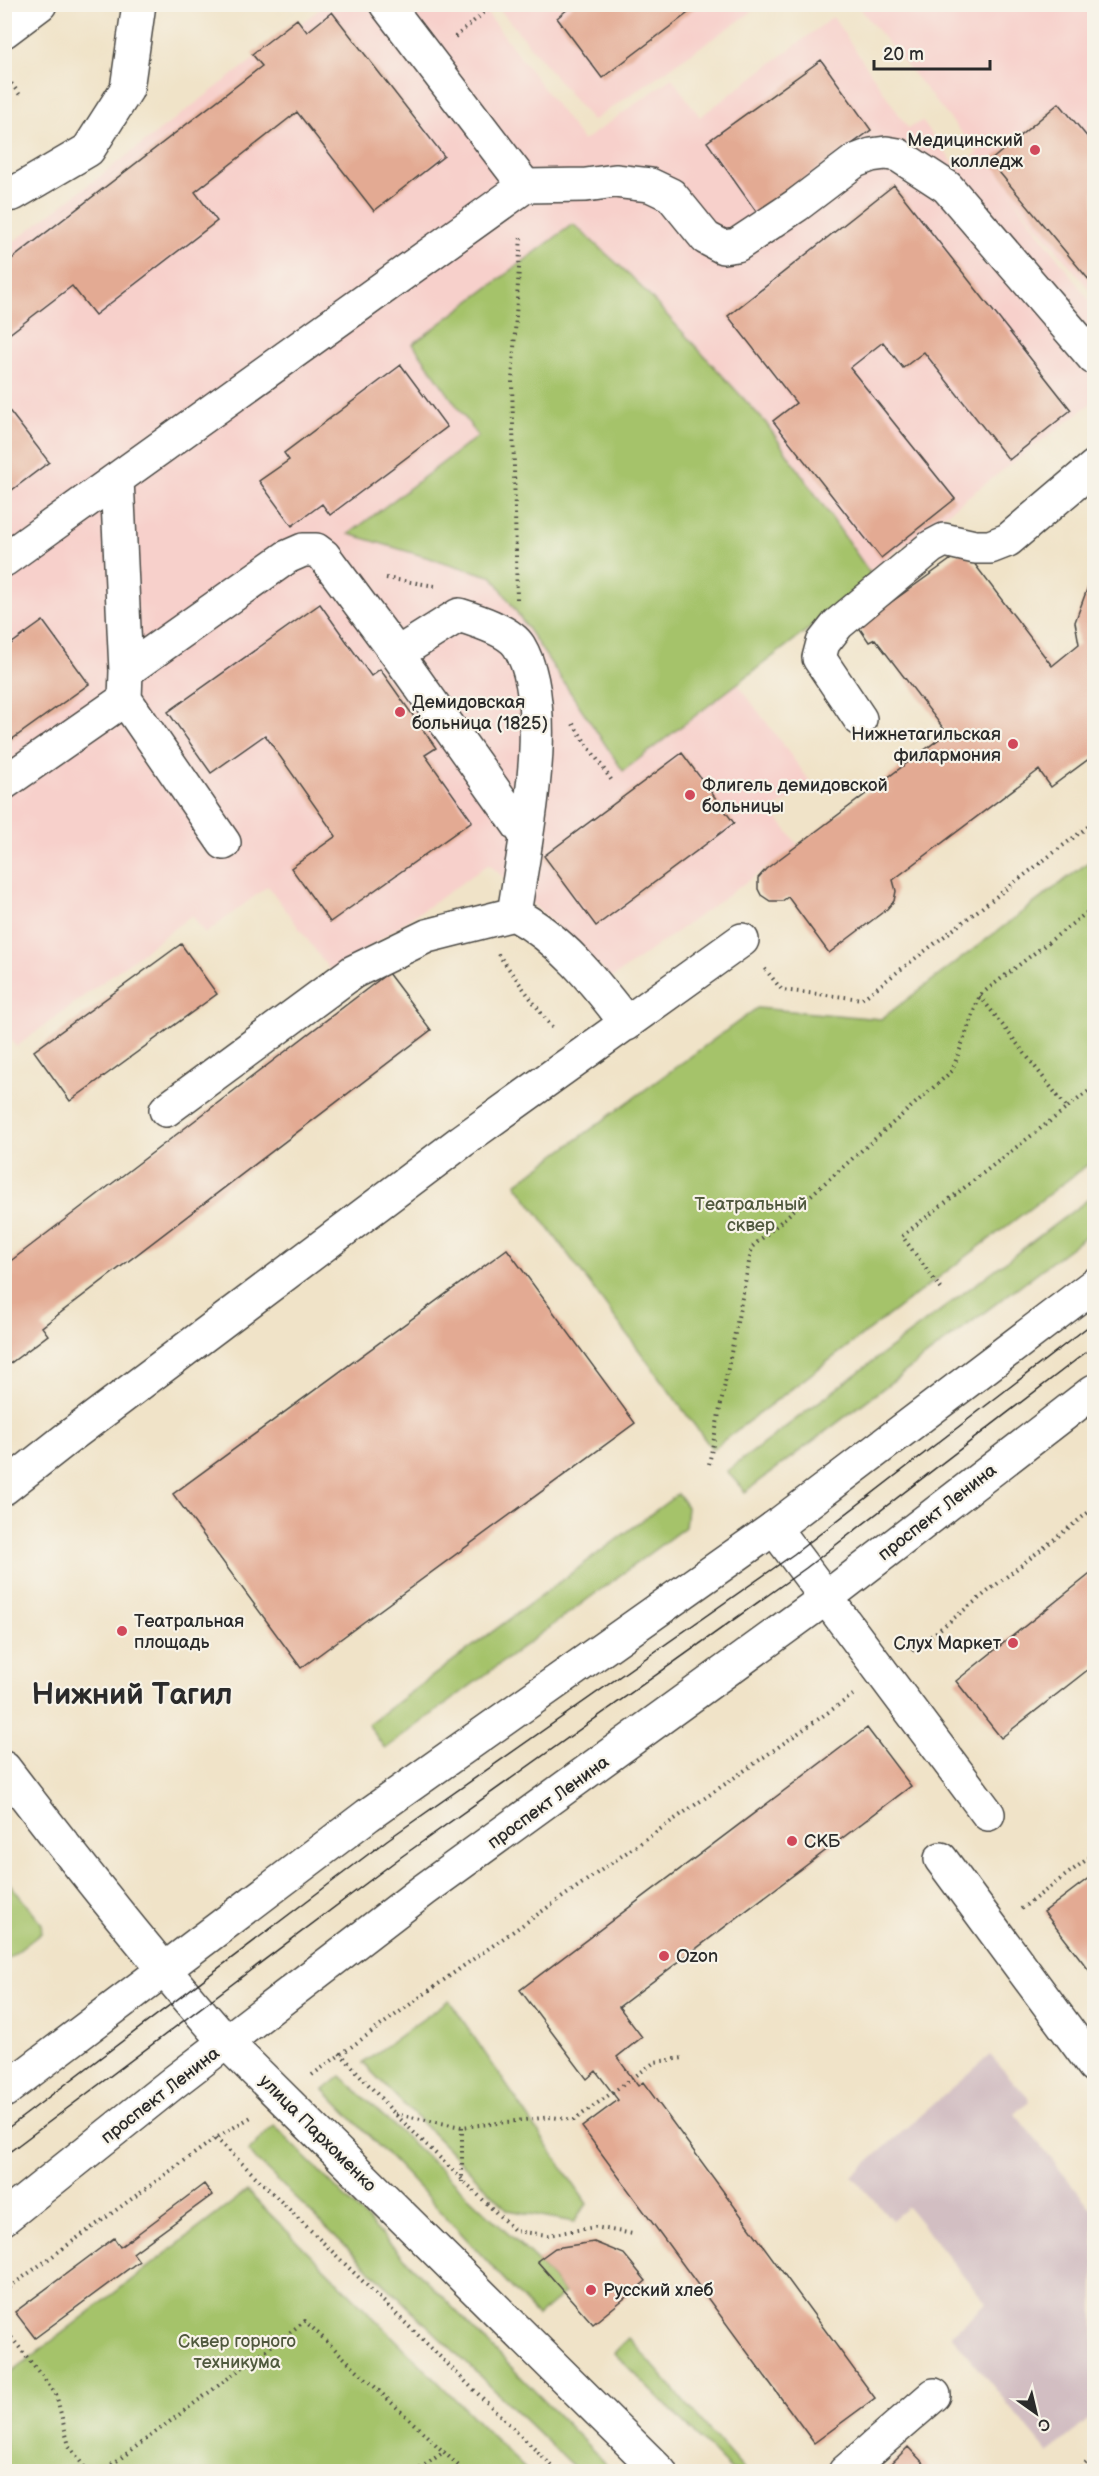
<svg xmlns="http://www.w3.org/2000/svg" width="1099" height="2476" viewBox="0 0 1099 2476" font-family="'Balsamiq Sans',sans-serif">
<style>
.built{fill:#f7d0cb}
.industrial{fill:#d2bec2}
.green{fill:#a5c36b;stroke:#68774b;stroke-width:1.5}
.building{fill:#e3aa93}
.lines{fill:none;stroke-linecap:round;stroke-linejoin:round}
.minor-casing{stroke:#494743;stroke-width:36}
.major-casing{stroke:#494743;stroke-width:36}
.path{stroke:#494743;stroke-width:4;stroke-dasharray:1.5 4.5;stroke-linecap:butt}
.minor{stroke:#fff;stroke-width:33}
.major{stroke:#fff;stroke-width:33}
.tram{stroke:#2b2b2b;stroke-width:1.5}
.poi-dot{fill:#d1495b;stroke:#f7f3e8;stroke-width:2}
.labels{text-anchor:middle;stroke-width:4.5;stroke-linejoin:round;paint-order:stroke}
.poi-label{font-size:18px;fill:#2b2b2b;stroke:#f7f3e8;text-anchor:start}
.park-label{font-size:18px;fill:#50593e;stroke:#f7f3e8}
.street-label{font-size:18px;fill:#2b2b2b;stroke:#f7f3e8}
.town-label{font-size:30px;font-weight:bold;fill:#2b2b2b;stroke:#f7f3e8}
</style>
<rect width="100%" height="100%" fill="#f7f3e8"/>
<filter id="ink" filterUnits="userSpaceOnUse"><feTurbulence type="fractalNoise" baseFrequency=".0167" numOctaves="2"/><feDisplacementMap in="SourceGraphic" scale="12" xChannelSelector="R" yChannelSelector="G"/><feConvolveMatrix kernelMatrix="1 2 1 2 8 2 1 2 1" color-interpolation-filters="sRGB"/></filter>
<filter id="wash" filterUnits="userSpaceOnUse"><feTurbulence type="fractalNoise" baseFrequency=".008" numOctaves="4" result="noise"/><feDisplacementMap in="SourceGraphic" scale="24" xChannelSelector="R" yChannelSelector="G"/><feGaussianBlur stdDeviation="1.35" result="paint"/><feColorMatrix in="noise" values="0 0 0 0 0 0 0 0 0 0 0 0 0 0 0 0 0 1.4 0 .05"/><feComposite in="paint" operator="in"/></filter>
<g filter="url(#wash)">
<rect width="100%" height="100%" fill="#f0e3c8"/>
<path class="built" d="M325,5H481L583,141L672,78L700,117L833,17L908,128L922,121L957,168L978,153L857,5H1094V295L1007,189L1094,307V401L732,676L812,784L772,811L798,845L612,978L489,864L332,973L268,886L205,934L192,915L16,1047L4,1031V249Z
M496,5H762L592,121Z"/>
<path class="industrial" d="M990,2055L1030,2100L1015,2114L1094,2212V2415L1048,2453L951,2335L986,2303L908,2207L892,2220L852,2176Z"/>
<path class="green" d="M573,224L631,276L766,423L874,579L623,771L493,577L349,534L478,436L413,344Z
M1094,858V1160L712,1449L516,1184L757,1008L881,1019Z
M1094,1195V1230L745,1492L727,1471Z
M678,1494L687,1507L685,1527L385,1749L368,1724Z
M5,1878L42,1924L41,1933L5,1961Z
M449,2000L587,2204L574,2222L508,2210L363,2063Z
M341,2076L537,2261L565,2293L538,2316L406,2174L324,2090Z
M274,2125L613,2471H578L248,2152Z
M247,2191L527,2471H5V2377Z
M629,2338L745,2471H732L614,2353Z"/>
<g id="blocks">
<path class="building" d="M574,4H700L602,78L557,18Z
M332,12L444,156L374,211L297,112L195,192L217,221L95,315L72,286L4,338V265L262,66L252,54L297,19L307,32Z
M821,60L871,130L757,213L707,142Z
M1059,103L1094,145V286L990,161Z
M894,185L1071,410L1009,460L924,352L903,368L883,342L850,368L955,499L881,558L773,421L796,403L728,316Z
M401,365L447,427L330,515L322,504L292,526L259,481L289,460L284,453Z
M4,404L49,462L4,496Z
M964,550L1052,666L1079,644L1075,622L1090,581L1094,583V755L1051,787L1039,770L893,880L896,891L894,901L887,909L829,953L788,897L782,901H770L761,895L758,889V878L766,869L947,733L875,639L869,642L858,626Z
M320,604L371,676L380,669L436,748L425,755L472,821L330,922L291,868L336,836L265,735L211,773L168,712Z
M43,621L89,684L4,745V649Z
M682,753L734,823L596,926L544,856Z
M181,944L217,994L70,1101L34,1051Z
M388,973L431,1030L42,1327L48,1335L4,1368V1266Z
M507,1249L635,1423L301,1668L173,1494Z
M1094,1571V1665L1001,1738L956,1681Z
M867,1728L911,1786L619,2007L642,2037L617,2057L638,2086L643,2082L875,2398L814,2443L582,2127L618,2100L596,2071L587,2079L520,1990Z
M1094,1874V1972L1092,1974L1044,1912Z
M204,2184L212,2195L133,2253L139,2261L35,2338L15,2312L114,2238L120,2247Z
M594,2242L624,2254L646,2281L593,2324L537,2261L555,2248Z
M908,2447L932,2472H883Z"/>
</g>
</g>
<g filter="url(#ink)">
<use href="#blocks" fill-opacity="0" stroke="#494743" stroke-width="1.5"/>
<g class="lines">
<g class="minor-casing">
<path id="minor" d="M386,4L525,186L586,185L615,181L650,185L671,195L706,238L723,247L737,245L797,205L855,161L871,155L886,153L898,155L947,187L1094,358
M4,31L40,4
M4,195L13,194L88,150L127,89L139,4
M117,479L126,671L125,699L224,843
M4,560L525,186
M397,654L459,615C475,620 510,631 519,646C556,707 524,845 514,914
M126,671L287,557L303,550H316L324,556L397,654L525,834
M860,719L819,658L823,643L838,624L931,547L944,540L975,547H990L1008,540L1094,467
M4,783L125,699
M166,1110L353,972L427,936L514,914C561,939 595,982 627,1024
M4,1488L65,1440L462,1141L742,940
M774,1528L988,1814
M941,1859L1094,2066
M845,2472L934,2395"/>
</g>
<g class="major-casing">
<path id="major" d="M4,1768C76,1862 149,1955 227,2043L660,2472
M4,2091L368,1815L774,1528L1094,1285
M4,2218L174,2082L424,1890L826,1598L1094,1391"/>
</g>
<path class="path" d="M455,37L494,4
M4,74L20,95
M386,578L435,586
M517,599L512,381L521,235
M573,724L612,781
M498,954L553,1029
M765,969L782,990L862,999L1094,822
M980,996L1067,1108
M941,1289L902,1236L1094,1087
M709,1464L752,1247L952,1071L980,995L1094,907
M912,1651L1094,1508
M1021,1909L1094,1854
M340,2053L395,2114L515,2231L548,2235L595,2227L633,2234
M312,2075L462,1967L853,1695
M395,2114L462,2127L551,2117L574,2120L655,2062L683,2058
M462,2127V2182
M216,2138L558,2472
M4,2291L216,2138L251,2117
M4,2328L56,2394L69,2446L88,2472
M102,2472L305,2321L465,2472
M415,2472L445,2451
M1076,2472L1094,2456"/>
<use href="#minor" class="minor"/>
<use href="#major" class="major"/>
<path class="tram" d="M4,2131L387,1840L794,1554L1094,1322
M4,2156L401,1857L806,1568L1094,1346"/>
</g>
</g>
<g class="poi-dot">
<circle cx="1035" cy="150" r="6"/>
<circle cx="400" cy="712" r="6"/>
<circle cx="1013" cy="744" r="6"/>
<circle cx="690" cy="795" r="6"/>
<circle cx="122" cy="1631" r="6"/>
<circle cx="1013" cy="1643" r="6"/>
<circle cx="792" cy="1841" r="6"/>
<circle cx="664" cy="1956" r="6"/>
<circle cx="591" cy="2290" r="6"/>
</g>
<g class="labels">
<g class="poi-label">
<text x="1023" y="146" text-anchor="end">Медицинский<tspan x="1023" dy="21">колледж</tspan></text>
<text x="412" y="708">Демидовская<tspan x="412" dy="21">больница (1825)</tspan></text>
<text x="1001" y="740" text-anchor="end">Нижнетагильская<tspan x="1001" dy="21">филармония</tspan></text>
<text x="702" y="791">Флигель демидовской<tspan x="702" dy="21">больницы</tspan></text>
<text x="134" y="1627">Театральная<tspan x="134" dy="21">площадь</tspan></text>
<text x="1001" y="1649" text-anchor="end">Слух Маркет</text>
<text x="804" y="1847">СКБ</text>
<text x="676" y="1962">Ozon</text>
<text x="603" y="2296">Русский хлеб</text>
</g>
<g class="park-label">
<text x="751" y="1210">Театральный<tspan x="751" dy="21">сквер</tspan></text>
<text x="237" y="2347">Сквер горного<tspan x="237" dy="21">техникума</tspan></text>
</g>
<g class="street-label">
<text transform="translate(937 1512) rotate(-38)" y="6">проспект Ленина</text>
<text transform="translate(548 1802) rotate(-36)" y="6">проспект Ленина</text>
<text transform="translate(160 2095) rotate(-38)" y="6">проспект Ленина</text>
<text transform="translate(318 2133) rotate(45)" y="6">улица Пархоменко</text>
</g>
<g class="town-label">
<text x="132" y="1704">Нижний Тагил</text>
</g>
</g>
<rect width="1099" height="2476" fill="none" stroke="#f7f3e8" stroke-width="24"/>
<g transform="translate(1036 2413) rotate(146)" stroke="#f7f3e8" stroke-width="4.5" paint-order="stroke">
<path d="M0-4.5L10 22L0 15L-10 22Z" fill="#2b2b2b"/>
<text y="-9" font-size="16" font-weight="bold" text-anchor="middle" fill="#2b2b2b">С</text>
</g>
<path d="M874 60v9h116v-9" fill="none" stroke="#2b2b2b" stroke-width="3"/>
<text x="883" y="60" font-size="18" fill="#2b2b2b" stroke="#f7f3e8" stroke-width="4.5" paint-order="stroke">20 m</text>
</svg>
